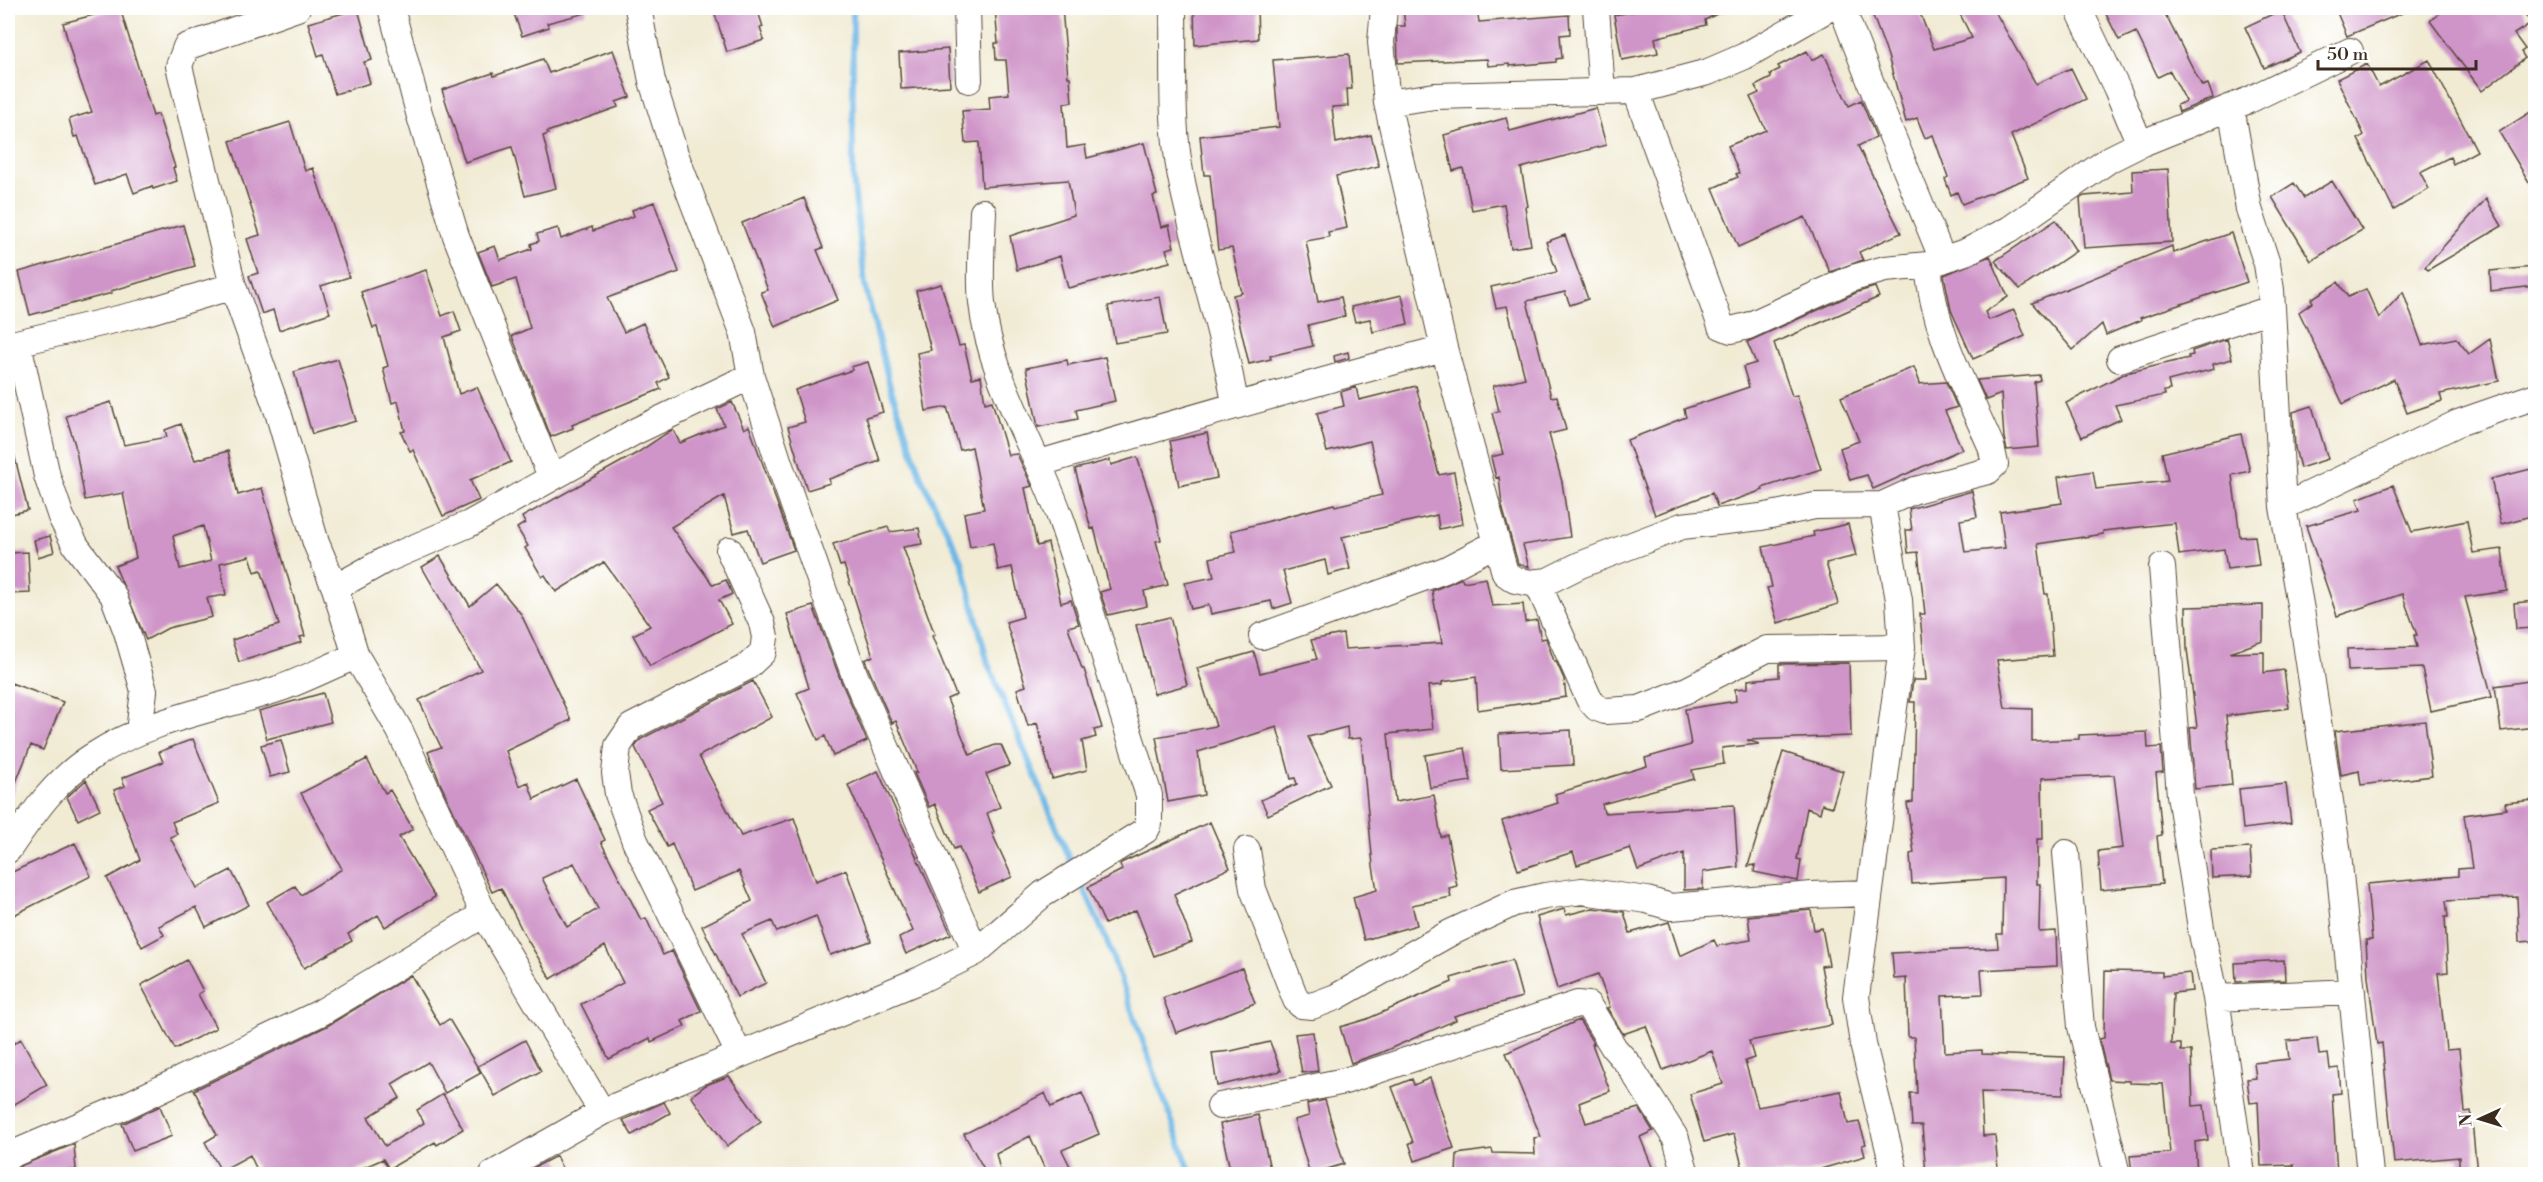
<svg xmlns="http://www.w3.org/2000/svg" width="2543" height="1182" viewBox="0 0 2543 1182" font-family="'Libre Bodoni',serif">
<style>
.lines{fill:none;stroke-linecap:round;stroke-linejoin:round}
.stream{stroke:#6db8e6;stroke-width:6}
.building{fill:#cf94c8;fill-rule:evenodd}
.street-casing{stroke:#564739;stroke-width:28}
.street{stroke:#fff;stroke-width:26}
</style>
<rect width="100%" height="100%" fill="#fff"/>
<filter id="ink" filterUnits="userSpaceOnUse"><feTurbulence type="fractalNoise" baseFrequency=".0167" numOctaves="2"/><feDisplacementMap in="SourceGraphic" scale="12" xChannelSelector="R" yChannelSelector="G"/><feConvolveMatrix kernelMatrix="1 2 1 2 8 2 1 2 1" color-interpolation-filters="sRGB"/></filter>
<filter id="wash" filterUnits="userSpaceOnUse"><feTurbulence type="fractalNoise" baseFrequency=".008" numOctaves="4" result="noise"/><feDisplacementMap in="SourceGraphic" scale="24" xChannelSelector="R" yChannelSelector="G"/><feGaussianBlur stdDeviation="1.35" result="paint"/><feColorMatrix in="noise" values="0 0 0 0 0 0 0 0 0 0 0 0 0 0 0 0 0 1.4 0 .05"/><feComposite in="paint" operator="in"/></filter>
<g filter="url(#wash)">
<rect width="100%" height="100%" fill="#f1ebd4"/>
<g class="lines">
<path class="stream" d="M853,8V178L865,285L890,386L921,477L962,562L988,664L1074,869
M1079,878L1106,939L1191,1174"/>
</g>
<g id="blocks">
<path class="building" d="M120,8L153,116L158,114L175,167L173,168L177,181L153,189L152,186L134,193L127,174L95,185L78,136L74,137L69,119L92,112L75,67L63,23Z
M512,8H586V13L547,23L549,27L522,36Z
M713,8H757L763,27L760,28L764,40L727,52Z
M995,8H1062L1068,77H1070L1072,102L1064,103L1067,148L1085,145L1087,158L1144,143L1157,195L1153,196L1161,227L1169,225L1174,247L1166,249L1170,262L1068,288L1060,256L1017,270L1010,236L1074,215L1068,180L982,187L979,142L965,143L962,111L990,109L989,96L1009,94L1006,60H996L995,43H998Z
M1194,8H1257L1258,39L1195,45Z
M1403,8H1477L1479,22L1569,15L1570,34L1560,35L1562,58L1556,59V62L1510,66V64L1488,66L1487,59L1398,63L1397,32V26H1405Z
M1654,8H1728L1705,20L1706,25L1655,38L1658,53L1622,60L1614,15Z
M1870,8H1918L1934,49L1972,38L1957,8H1993L2036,84L2071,68L2086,99L2011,135L2028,178L1962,204L1957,192L1951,195L1945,179L1948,177L1933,135L1925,138L1917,118L1906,122L1888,56Z
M2103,8H2162L2202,86L2208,84L2213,98L2179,112L2177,105L2186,101L2170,71L2158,77L2136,32L2119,40Z
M2335,8H2414L2347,36Z
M2446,8H2521L2531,23L2514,34L2525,49L2521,52L2525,58L2482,91L2430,21Z
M358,9L372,60L364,62L370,83L335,94L323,54L318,56L308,23Z
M2281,10L2300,52L2264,68L2245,27Z
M948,49L950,86L901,89L899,53Z
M613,50L630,97L616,102L618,107L547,132L548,134L543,136L556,188L525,196L512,147L465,162L442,90L493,73L494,76L543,59L549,73Z
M1807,51L1812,60L1824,54L1849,106L1861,100L1876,137L1858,146L1901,233L1859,252L1863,260L1830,272L1805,217L1738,247L1713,188L1738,177L1736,174L1739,173L1728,146L1766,130L1750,97L1759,93L1755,86L1771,78L1770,74L1780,69L1778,66Z
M1349,54L1352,89H1347L1348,106L1332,107L1336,143L1371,135L1379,166L1336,176L1347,228L1328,232L1329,237L1306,241L1318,302L1341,297L1345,316L1308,325L1313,346L1270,356L1271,359L1249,364L1233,295L1242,293L1232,248L1218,250L1210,175H1204L1200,136L1279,127L1273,60Z
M2429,60L2477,151L2453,164L2450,157L2420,172L2429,189L2394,210L2358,139L2364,135L2337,79L2367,64L2379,87Z
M1596,108L1606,145L1521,168L1528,206L1525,207L1531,245L1511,248L1504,204L1472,210L1463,168L1453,171L1444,135L1506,118L1510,131Z
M2535,109V192L2499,132Z
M290,122L305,171L313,168L349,277L321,286L330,313L279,330L273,310L262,314L249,276L258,273L247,239L260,235L230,141Z
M2168,169L2172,242L2084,248L2080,198L2084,196L2133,192L2132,171Z
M2332,181L2362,230L2311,261L2272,197L2294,183L2304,198Z
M804,198L823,248L817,250L838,300L775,327L761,292L768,290L742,223Z
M2486,199L2502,226L2428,270L2425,267Z
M654,202L679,272L607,298L624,332L643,323L669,377L658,383L661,389L572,425L573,428L551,437L512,336L530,328L516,279L492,287L478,252L495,246L500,260L532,249L531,244L539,241L537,234L558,228L561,239L592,227L593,231L634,216L632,210Z
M2056,220L2076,251L2020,289L1995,261Z
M183,225L195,266L111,291L112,293L30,315L19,272Z
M2231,233L2247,282L2140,318L2141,320L2106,335L2102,324L2073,350L2032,303L2172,246L2173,253Z
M1565,235L1588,299L1570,305L1565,292L1527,301L1551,397L1557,396L1566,430L1549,434L1562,482L1570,537L1523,545L1529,567L1518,564L1502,506L1499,477L1496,478L1491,457L1503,454L1492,413L1499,411L1493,386L1525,378L1507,306L1496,308L1491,287L1557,272L1546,242Z
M1990,256L2008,297L1985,312L1989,320L2014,310L2025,336L1973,359L1951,310L1944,275Z
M2534,267L2535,286L2491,291L2490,271Z
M426,270L442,316L454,311L461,331L444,337L459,394L477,387L511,462L470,480L479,500L443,516L413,450L410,451L401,432L405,431L398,401L392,403L383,368L388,366L377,327L373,328L361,292Z
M2338,282L2348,297L2366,289L2379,318L2403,292L2422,345L2456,338L2469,354L2490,339L2499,381L2440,394L2442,401L2407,413L2394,379L2343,404L2299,312L2313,302L2311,299Z
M941,284L959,346L964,345L972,378L981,376L985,403L992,401L1008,455L1017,454L1032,486L1025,488L1037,546L1048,543L1061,603L1071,600L1079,624L1068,627L1082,669H1084L1102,728L1094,730L1096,737L1082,741L1087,770L1052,779L1037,723L1028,726L1017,689L1026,686L1006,622L1023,617L1012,567L998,570L993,543L970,547L964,513L984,509L972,447L960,450L947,407L926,411L917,353L931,350L916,291Z
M1875,287L1879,297L1774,343L1792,396L1797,395L1821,469L1762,488L1763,490L1717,506L1712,493L1655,515L1627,440L1686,417L1684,409L1749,387L1743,367L1756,363L1747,342L1858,292Z
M1402,295L1408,324L1373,332L1370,319L1355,322L1351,307Z
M1160,297L1167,334L1115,343L1108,306Z
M2227,339L2232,359L2213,364L2214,369L2168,381L2170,390L2164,391L2165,395L2115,405L2121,419L2082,437L2066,403L2126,373L2189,358L2188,356L2193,355L2192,351Z
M1348,352L1349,358L1335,362L1334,356Z
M1105,357L1115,401L1076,410L1078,419L1038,427L1026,368L1067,360L1068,365Z
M338,359L356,421L312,434L294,372Z
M868,362L883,412L866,417L880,461L829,479L830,483L807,490L788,427L805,422L795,390L852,370L851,367Z
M1914,367L1920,383L1918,384L1946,382L1957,407L1945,411L1962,449L1873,489L1867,475L1850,480L1840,448L1859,441L1841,397Z
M2039,375L2040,380L2034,382L2039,447L2007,450L2004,438L2001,394L1986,400L1977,380Z
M1416,386L1439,475L1454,472L1463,524L1439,529L1437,515L1342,537L1350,569L1328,575L1325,560L1283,571L1292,603L1273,609L1271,601L1211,614L1209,605L1191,609L1185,583L1214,577L1210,558L1236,552L1231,531L1334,504L1335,506L1382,495L1370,441L1327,452L1317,413L1344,406L1341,392L1356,387L1359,400Z
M111,402L124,445L167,437L165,430L181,424L195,460L228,451L238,495L262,488L305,636L300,637L302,642L239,662L232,640L279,625L261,570L255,572L250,556L220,563L226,595L207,598L212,617L168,628L146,640L115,566L136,558L123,493L85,500L75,445L66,416ZM203,526L211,561L180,569L173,536Z
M732,402L744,429L749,426L794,550L760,562L748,529L734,533L724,496L671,527L713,585L726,580L732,594L719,600L732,624L650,666L633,635L650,626L604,562L556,592L545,575L542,577L525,548L528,546L517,528L525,523L522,517L637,453L670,431L673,430L680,443L724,425L717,409Z
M2312,406L2328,459L2300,468L2295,448L2293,412Z
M1207,433L1217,478L1179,486L1170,441Z
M2241,434L2250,471L2232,475L2240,537L2255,536L2259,565L2227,569L2224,549L2179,555L2175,523L2103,531V534L2038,544L2045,594H2048L2053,656L1997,660L2005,708L2032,709V741L2079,739V735L2147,732L2148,748L2161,747L2163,772L2156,773L2162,835L2157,836L2162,884L2101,890L2098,851L2123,848L2114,775L2042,778L2043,839H2037V884H2040L2039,932L2056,931L2057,966L1981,970L1983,994L1942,996L1945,1052L1982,1050V1054L2065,1057L2063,1095L1981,1092L1983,1136L1995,1135L1998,1169L1926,1174L1922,1126H1912L1910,1093H1917L1914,1037H1908L1906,978L1894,979L1892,953L1998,948L1997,934H2002L2003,878L1912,884L1910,854L1914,853L1907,803L1913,802L1915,702H1910L1913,680H1926L1920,614H1925L1918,552L1908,553L1906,530H1912L1909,509L1972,491L1977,517L1960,520L1965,552L2005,548L2000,512L2062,503L2058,477L2093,471L2096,489L2168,481L2162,453Z
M14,454L28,510L8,515V455Z
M1137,457L1156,515L1161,540L1156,541L1168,585L1144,591L1147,606L1108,615L1100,592L1110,589L1094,528L1091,529L1075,469L1110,460L1111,465Z
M2535,468V515L2501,524L2491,479Z
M2393,485L2412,532L2467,521L2473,553L2502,549L2507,591L2465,597L2492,697L2431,711L2422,668L2348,671L2347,649L2417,647L2414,635H2417L2402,594L2337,616L2306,526L2361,510L2357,499Z
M1848,524L1856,556L1826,563L1838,604L1778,623L1767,588L1772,587L1763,547L1814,536L1813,532Z
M888,527L890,532L919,528L922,544L903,547L935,635L932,636L956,695L947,699L970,755L995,745H1001L1010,765L986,774L1000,807L987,813L994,832L992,833L1012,877L979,892L959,847L954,849L935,804L929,807L914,773L917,772L896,721L892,723L869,670L865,660L873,656L844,565L840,566L833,544Z
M50,536L54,552L38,557L34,540Z
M28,552L30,593L8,594V553Z
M440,556L470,606L496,584L521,614L571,720L506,751L519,786L528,782L534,799L576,779L605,840L601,842L641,920L646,918L663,955L672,951L701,1011L682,1021L685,1026L651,1042L650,1038L609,1059L581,1004L623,983L605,946L551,979L525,936L501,888L492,892L440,783L428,752L441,747L419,700L481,670L422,567ZM574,863L598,909L567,927L542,878Z
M1486,578L1492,606L1523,604L1525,622L1537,620L1541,639L1546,638L1554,661H1556L1564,679L1566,697L1478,710L1476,677L1442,682V685L1428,686L1433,729L1388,734L1395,802L1434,795L1441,837L1447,835L1457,886L1449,888L1451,897L1412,905L1417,925L1364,940L1353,897L1377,890L1373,866L1361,738L1348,739L1347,727L1308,737L1331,785L1268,815L1261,800L1297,784L1295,778L1291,779L1277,727L1198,752L1204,795L1168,802L1156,737L1216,726L1197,668L1254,652L1260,673L1317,659L1311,640L1343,634L1345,649L1442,643L1432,591L1459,579H1462L1463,582Z
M2535,601V628L2516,629L2514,603Z
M2263,605V641L2229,653L2264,652V673L2284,670L2289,708L2226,716L2232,785L2195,789L2190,728L2197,727L2187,649L2186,607Z
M813,606L841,681L867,741L833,756L825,736L818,740L797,693L809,688L787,614Z
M1170,617L1187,685L1154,694L1136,625Z
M1849,663L1851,736L1747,740L1759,744L1722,748L1724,764L1692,770L1694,779L1602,804L1604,813L1734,805L1738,867L1703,872V889L1684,890V853L1638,870L1630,848L1577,865L1573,852L1518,870L1502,821L1558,803L1555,794L1647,766L1645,758L1691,745L1685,709L1736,701L1735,689L1748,688V680L1779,677V664Z
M2535,680V727L2501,731L2495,686Z
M753,681L772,717L699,756L741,836L794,818L816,881L846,870L871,941L830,955L816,916L777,932L772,921L742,934L766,983L737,997L702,926L752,901L739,871L692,891L672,844L667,847L647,809L662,802L635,747L641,739Z
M11,683L63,702L43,750L31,745L8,802V693Z
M323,693L331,722L267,739L259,711Z
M2425,721L2432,776L2361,785L2359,771L2341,775L2335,731Z
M1571,730L1573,765L1501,769L1499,734Z
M193,739L219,803L172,822L177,834L170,837L197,888L231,870L249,905L206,927L196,907L159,926L164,935L142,947L107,878L140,860L114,790L125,786L122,778L163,762L159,752Z
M281,740L290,772L270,777L261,745Z
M1465,748L1471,781L1430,788L1425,755Z
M1783,752L1843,771L1832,807L1822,804L1820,813L1807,808L1797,859L1801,860L1798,881L1754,872L1755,865L1748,866Z
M367,759L385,793L390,790L413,829L399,837L435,897L385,927L378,915L348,934L352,941L304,968L267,902L295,886L301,895L342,869L301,793Z
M878,771L951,934L906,954L899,938L913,931L848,785Z
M86,780L100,809L78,820L67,797Z
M2286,784L2291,823L2243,829L2239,789Z
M2535,800V941L2519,942L2517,897L2446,901L2448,917H2445L2448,972L2438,973L2446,1050L2459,1049L2465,1112L2471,1111L2477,1174H2459V1157L2394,1163L2382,1043L2377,1044L2368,977L2366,940H2372L2367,884L2458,876V869L2472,868L2464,815L2506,809L2505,803Z
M1210,822L1230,868L1174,894L1192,942L1154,956L1136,910L1105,924L1088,887L1122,870L1120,864L1123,862Z
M75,843L91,876L8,918V874Z
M2250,848L2252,876L2212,878L2211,850Z
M1593,908L1624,912L1630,933L1669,922L1680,956L1714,940L1717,946L1751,940L1748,916L1811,910L1814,930L1822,928L1829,965L1821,966L1832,1025L1749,1041L1754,1058L1745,1061L1758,1107L1841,1091L1848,1124L1859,1122L1866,1144L1862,1145L1865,1156L1804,1174H1744L1734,1134L1704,1142L1690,1094L1723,1084L1712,1051L1663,1070L1646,1026L1623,1034L1607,1008L1610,1007L1598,974L1557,989L1537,917L1564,909L1566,915Z
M187,960L203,991L198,994L216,1028L175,1049L141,985Z
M1512,960L1522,997L1454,1016L1456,1020L1380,1053L1351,1063L1340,1027L1367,1019L1452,982L1451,978Z
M2284,960L2285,980L2236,982L2235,963Z
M1242,968L1255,1003L1176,1033L1163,998Z
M2105,971L2162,972V976L2190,973L2192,991L2173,993L2171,1044H2181V1051H2191L2193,1106L2204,1105L2208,1140L2195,1142L2197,1174H2132L2130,1156L2170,1153L2163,1084L2130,1083V1081L2109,1080L2099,1039L2104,1038Z
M411,975L440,1025L449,1019L481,1073L445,1093L428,1062L392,1084L400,1098L368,1117L385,1146L424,1123L417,1110L443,1094L463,1129L437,1145L435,1142L389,1169L383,1159L349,1174H259L250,1155L221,1171L205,1142L217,1135L194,1090L327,1026Z
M1579,1020L1594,1044H1592L1610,1091L1579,1103L1586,1123L1639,1108L1653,1131L1640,1137L1655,1174H1456L1457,1154L1492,1149L1493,1153L1535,1154L1534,1138L1541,1137L1506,1053Z
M1313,1032L1318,1071L1302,1073L1295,1034Z
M2317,1038L2319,1055L2328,1054L2330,1069L2339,1068L2341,1093L2332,1094L2337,1174H2295L2294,1165L2261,1166L2258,1102L2250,1103L2247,1079L2256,1078L2254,1063L2289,1059L2287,1041Z
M21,1039L47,1085L8,1108V1047Z
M525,1040L541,1071L495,1096L478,1066Z
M1270,1042L1281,1071L1217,1086L1212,1053L1231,1051Z
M729,1076L761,1121L727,1146L691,1096L706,1085Z
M1430,1078L1454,1148L1415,1161L1409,1143L1413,1142L1392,1087L1412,1079L1414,1085Z
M1045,1093L1051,1107L1082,1093L1099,1134L1062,1150L1074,1174H1047L1030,1136L996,1154L1001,1174H987L964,1134Z
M1325,1100L1344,1164L1310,1174L1294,1120L1309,1116L1307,1104Z
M664,1102L670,1113L632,1135L623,1120Z
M160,1106L172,1136L133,1151L122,1124Z
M1258,1115L1270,1169L1243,1174H1231L1220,1124Z
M74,1144L76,1170L8,1174V1171Z
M556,1156L565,1174H522Z"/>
</g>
</g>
<g filter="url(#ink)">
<use href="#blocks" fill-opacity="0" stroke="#564739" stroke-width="1.5"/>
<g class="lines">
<g class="street-casing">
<path id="street" d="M297,8L186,47L179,66L233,286L278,412L316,543L335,588L356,656L400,731L484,914L602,1112
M391,8L419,113L456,236L551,477
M638,8L652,81L675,154L743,332L751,376L778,460L827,600L855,676L976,952
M967,8L969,80
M1173,8C1174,63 1170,122 1181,177C1196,253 1223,327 1235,404
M1384,8L1381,42L1387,103
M1596,8L1602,92
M1829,8L1745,56L1708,72L1636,91L1435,96L1387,103L1444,348L1505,573L1515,580L1531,583L1548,581L1580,565L1682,526L1761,517L1815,506L1882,505L1915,490L1988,471L1995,464L1991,446C1965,387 1933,330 1928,265
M1842,8L1881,109L1943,260
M2078,8L2117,89L2140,144
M1636,91L1721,326L1731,330L1748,326L1853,278L1885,269L1928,265L1968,251L2010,229L2110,159L2140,144L2249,100L2350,51
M2231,107L2249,209L2267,264L2271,290L2283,507L2302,616L2338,854L2370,1174
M18,343L47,476L61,517L76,546L113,595L127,632L144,691L139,731
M8,345L143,313L233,286
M2120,359L2271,309
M1040,463C1174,423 1309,384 1444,348
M1882,505L1899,600L1902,647L1856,997L1863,1044L1895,1174
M2283,507L2458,423L2536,396
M729,550L762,623L765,637L763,652L747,667L631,727L618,746L615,773L618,794L635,841L739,1054
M2162,567L2180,795L2202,934L2216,998L2242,1174
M1537,582L1589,699L1597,708L1605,711L1639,709L1687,690L1767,649L1902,647
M335,588L385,560L469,524L636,431L751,376
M1262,636L1445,570L1497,543
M8,850C32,815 56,779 93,756C149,719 218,709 281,688C306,679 331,666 356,656
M1247,850L1253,889L1296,1000L1301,1005L1312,1006L1336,997L1450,933L1514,903L1545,896L1582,891L1647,900L1671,907L1812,895L1868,893
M2066,853L2081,1027L2117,1174
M2216,998L2352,992
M1220,1106L1345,1081L1577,1004L1588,1005L1614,1048L1629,1065L1676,1139L1686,1174
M8,1156L123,1107L320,1013L484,914
M493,1174L602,1112L920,980L976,952L1043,894L1146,830L1149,824V795C1119,706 1093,615 1063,525C1039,453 990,380 982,303C979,273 982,241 983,212"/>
</g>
<use href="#street" class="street"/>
</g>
</g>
<rect width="2543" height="1182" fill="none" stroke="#fff" stroke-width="30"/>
<g transform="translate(2480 1119) rotate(266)" stroke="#ffffff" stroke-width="4.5" paint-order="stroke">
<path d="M0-4.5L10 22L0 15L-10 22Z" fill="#3b2a1e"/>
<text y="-9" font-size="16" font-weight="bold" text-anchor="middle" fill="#3b2a1e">N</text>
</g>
<path d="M2318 60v9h158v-9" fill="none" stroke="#3b2a1e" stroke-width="3"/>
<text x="2327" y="60" font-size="18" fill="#3b2a1e" stroke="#ffffff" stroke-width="4.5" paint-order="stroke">50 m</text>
</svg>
